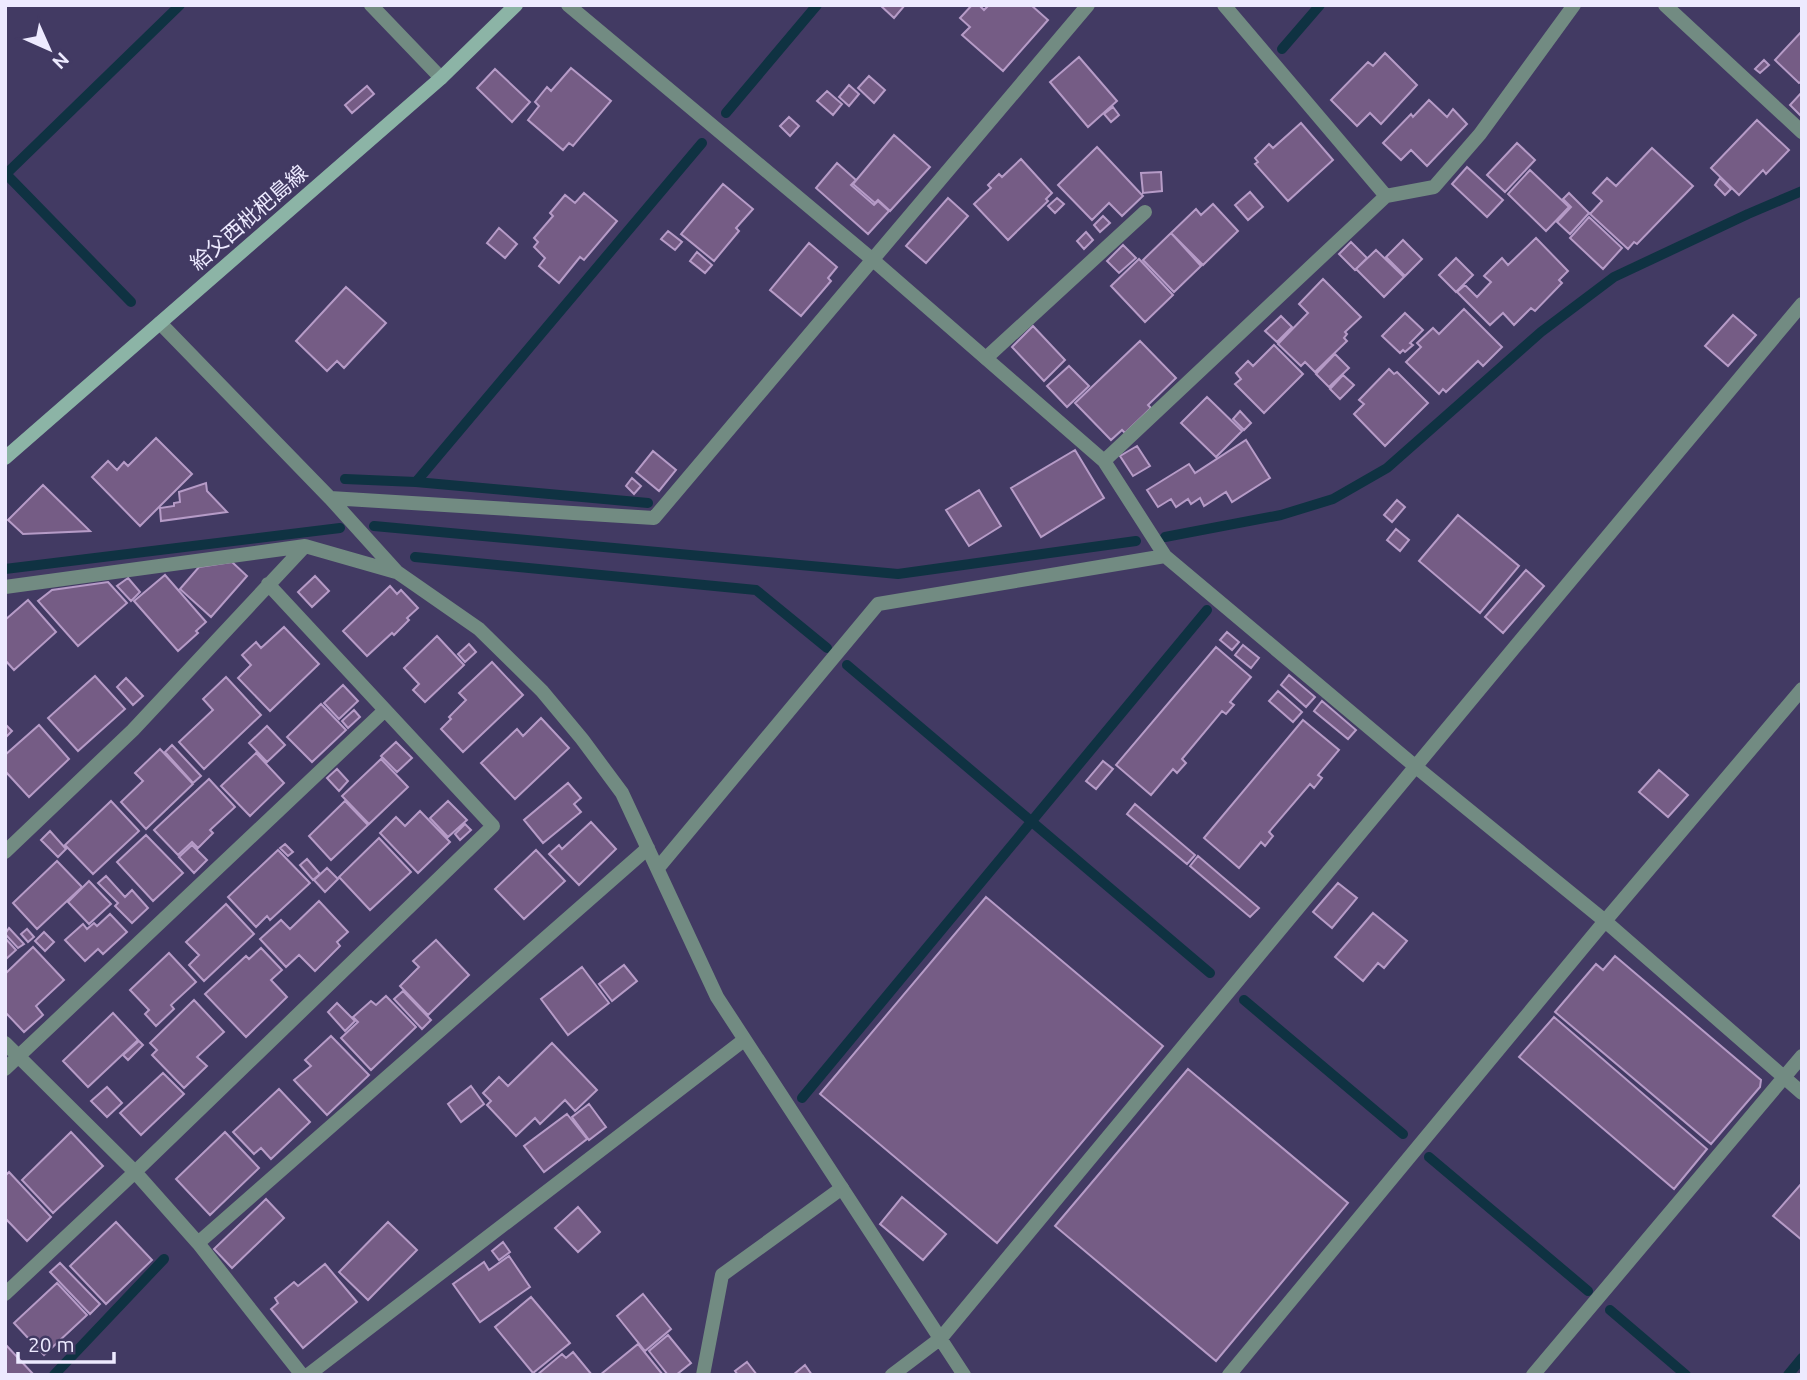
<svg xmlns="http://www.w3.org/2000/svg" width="1807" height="1380" viewBox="0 0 1807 1380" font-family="Ubuntu,'Noto Sans JP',sans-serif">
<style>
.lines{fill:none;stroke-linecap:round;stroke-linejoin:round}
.stream{stroke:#0f3242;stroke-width:10}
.building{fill:#755c85;stroke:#b69bc7;stroke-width:2}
.service{stroke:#728b82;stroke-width:14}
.minor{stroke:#728b82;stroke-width:14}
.secondary{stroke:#8cb4a6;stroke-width:14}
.labels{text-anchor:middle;stroke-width:5;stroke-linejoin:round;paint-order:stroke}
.street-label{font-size:21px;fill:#edeaff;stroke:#423a63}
</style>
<rect width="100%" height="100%" fill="#423a63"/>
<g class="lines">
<path class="stream" d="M1282,49L1320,5
M726,113L817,5
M6,174L131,302
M5,175L180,5
M345,479L416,482L648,503
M416,482L702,143
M374,526L898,574L1136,541
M1165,537L1281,515L1333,499L1387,468L1541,332L1614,277L1748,214L1802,191
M415,557L756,590L827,648
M5,569L340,528
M847,665L1210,973
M1244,1000L1403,1134
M802,1098L1207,610
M1429,1157L1588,1291
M1610,1310L1686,1375
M54,1375L164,1259
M1788,1375L1802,1358"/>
</g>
<path class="building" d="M880,5H905L894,18Z
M972,5H979L984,10L989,5H1031L1048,20L1003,71L962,35L970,27L960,18Z
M1802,31V81L1799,83L1775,60Z
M1385,53L1417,85L1381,124L1370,113L1357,126L1331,100L1368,62L1373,66Z
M1079,57L1117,101L1088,127L1050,82Z
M1764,60L1769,65L1760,73L1755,69Z
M571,68L611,101L573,146L569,143L563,150L528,120L539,106L535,102L547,87L551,91Z
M495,69L530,102L512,122L477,88Z
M869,76L885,90L874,103L858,88Z
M849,85L859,94L849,106L839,97Z
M367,86L374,94L352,113L345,105Z
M827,91L842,104L833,115L817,101Z
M1802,92V117L1790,105Z
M1429,100L1447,117L1453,109L1467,124L1427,166L1411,150L1401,160L1383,143L1411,114L1413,117Z
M1113,107L1119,115L1111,122L1104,114Z
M789,117L799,126L790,136L780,126Z
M1757,120L1789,150L1766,174L1763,170L1739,195L1711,168Z
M1301,123L1333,160L1288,201L1255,164L1258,162L1255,158L1269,144L1273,148Z
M894,135L930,167L890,211L878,200L875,203L853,184Z
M1517,143L1535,160L1505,192L1487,175Z
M1097,147L1143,196L1122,216L1109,203L1092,220L1058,185Z
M1652,148L1693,186L1637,244L1634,242L1628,249L1590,214L1602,201L1593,193L1607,178L1616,186Z
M1021,159L1052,193L1046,199L1048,201L1008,240L974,204L991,188L988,185L999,174L1002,177Z
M837,163L856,180L851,185L874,205L878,201L889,211L868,234L816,188Z
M1467,167L1503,200L1487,217L1452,184Z
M1530,170L1569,207L1546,231L1508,194Z
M1161,172L1162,191L1143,193L1141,173Z
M1720,178L1731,189L1725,195L1715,185Z
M723,184L753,209L736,228L739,231L714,261L681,234Z
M1250,192L1263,207L1248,220L1235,205Z
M584,193L617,221L584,260L580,257L559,283L539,266L545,258L534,247L538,242L534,238L553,216L550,213L565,195L575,203Z
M1569,193L1589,213L1570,234L1557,222L1571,207L1563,199Z
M948,198L968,216L926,263L906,246Z
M1057,198L1064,204L1055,213L1048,206Z
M1213,204L1238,231L1203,265L1171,233L1196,209L1201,215Z
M1103,216L1110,223L1100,232L1094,225Z
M1589,217L1622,248L1603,269L1570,238Z
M499,228L517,244L505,258L487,243Z
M668,231L682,242L675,250L661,239Z
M1086,232L1093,240L1084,249L1077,241Z
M1171,233L1201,266L1174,292L1143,260Z
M1536,238L1568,271L1559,280L1562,283L1535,311L1531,308L1514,325L1503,313L1490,325L1457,292L1465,285L1477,297L1491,282L1484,276L1502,258L1508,265Z
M1403,240L1422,259L1405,276L1386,257Z
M1351,242L1367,258L1355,270L1339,254Z
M809,243L837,267L828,278L831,281L801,316L770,290Z
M1123,245L1136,258L1119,273L1107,261Z
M1376,250L1404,277L1384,297L1356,269Z
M697,252L712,265L705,273L690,261Z
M1456,258L1473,275L1456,292L1439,275Z
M1139,259L1173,295L1145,322L1111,286Z
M1323,279L1361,317L1345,332L1347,334L1344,338L1347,341L1315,372L1305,362L1301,366L1278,344L1308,313L1299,304Z
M346,287L386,323L344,368L337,361L327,371L296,341Z
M1464,309L1502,347L1483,366L1478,361L1446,392L1443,389L1439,394L1406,362L1421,347L1417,343L1433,328L1439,334Z
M1405,313L1423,330L1410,343L1413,345L1405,352L1403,350L1400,353L1382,336Z
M1733,315L1756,335L1728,366L1705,346Z
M1281,316L1292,327L1277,342L1265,331Z
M1033,326L1065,360L1044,381L1012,347Z
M1140,341L1176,378L1148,405L1151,408L1125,433L1122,430L1111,440L1075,403Z
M1274,345L1303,374L1264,413L1235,384L1241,379L1236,373L1248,361L1253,366Z
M1335,354L1349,368L1329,387L1316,374Z
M1069,366L1089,386L1067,407L1047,386Z
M1389,369L1394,374L1397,372L1428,403L1385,446L1354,414L1364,404L1359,400Z
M1343,375L1354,385L1340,399L1330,389Z
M1207,397L1242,431L1216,457L1181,423Z
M1240,411L1251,423L1244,430L1233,419Z
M156,438L192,474L140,526L92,477L108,461L117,470L124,462L128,466Z
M1246,440L1270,478L1232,502L1226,492L1204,506L1200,498L1191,504L1188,499L1176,507L1171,499L1158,507L1147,490L1189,464L1195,473Z
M1137,446L1150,466L1133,476L1120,456Z
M1075,450L1104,498L1041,537L1011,488Z
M653,451L676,470L659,491L636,472Z
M632,478L641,486L634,494L626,486Z
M206,483L207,491L227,512L161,521L160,508L174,506V503L180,502L179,492Z
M43,485L90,531L23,534L8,520Z
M979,490L1001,526L969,546L946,510Z
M1397,500L1405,507L1392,522L1384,515Z
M1458,515L1519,566L1480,613L1419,561Z
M1396,529L1409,540L1400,551L1387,540Z
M232,562L247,576L211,617L180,589L199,567Z
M1526,570L1544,586L1503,633L1485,617Z
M165,575L206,622L196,631L198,633L178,651L134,601Z
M315,576L329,591L312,607L298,592Z
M128,578L140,592L131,601L117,586Z
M108,582L127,603L78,646L38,601L52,590Z
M390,586L397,594L401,590L418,608L407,618L409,620L394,635L392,633L367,656L343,631Z
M28,600L56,632L14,670L5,660V620Z
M284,627L319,664L270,711L238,678L251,665L242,655L256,642L261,648Z
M1227,632L1239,642L1232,650L1220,640Z
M437,636L464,665L425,702L413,690L419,684L404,668Z
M469,644L476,652L465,662L458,654Z
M1243,645L1259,658L1251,668L1235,655Z
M1216,647L1251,677L1230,702L1234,705L1226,714L1222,711L1182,759L1186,763L1177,773L1173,769L1151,795L1116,765Z
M492,662L523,695L463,752L441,729L451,719L449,717L466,700L459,693Z
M1289,675L1315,697L1306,707L1281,685Z
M95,676L125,709L78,751L48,718Z
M226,677L261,715L204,769L179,742L213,710L203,699Z
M126,678L143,696L133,705L117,687Z
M343,685L358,701L339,719L324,703Z
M1278,691L1302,712L1293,722L1269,701Z
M1322,701L1356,730L1348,739L1314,711Z
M321,704L346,730L312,762L287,737Z
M354,710L360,717L348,728L342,721Z
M541,718L569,748L515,799L481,763L517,729L523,736Z
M1303,720L1339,750L1318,775L1322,778L1314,788L1310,784L1269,832L1273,836L1265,846L1261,842L1239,868L1204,838Z
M5,724L12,731L5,738Z
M39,725L69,759L29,797L5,771V755Z
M267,726L285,745L267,762L249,743Z
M396,742L412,758L397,772L381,756Z
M172,745L201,776L193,783L165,752Z
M160,749L193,784L146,829L121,802L143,781L135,773Z
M256,753L284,783L250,816L221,786Z
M381,759L408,787L369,824L342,796Z
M1103,761L1113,769L1096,789L1086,781Z
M337,769L348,781L339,791L327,778Z
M1659,770L1688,795L1668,817L1639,792Z
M209,779L235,807L210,830L213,833L198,848L192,842L178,855L154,830Z
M568,783L581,798L574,804L581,812L543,843L524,820Z
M111,801L139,831L93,874L65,845Z
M345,801L368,825L331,860L309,836Z
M448,801L467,820L448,837L430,818Z
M1135,804L1195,855L1187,864L1127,814Z
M420,811L450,842L418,873L380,833L396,817L405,826Z
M591,822L616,849L579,885L549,854L559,845L562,849Z
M465,824L471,830L460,840L455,834Z
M50,831L66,849L58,857L41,840Z
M146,835L183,873L153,901L117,862Z
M379,838L411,872L370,910L339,877Z
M285,844L293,852L288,856L280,848Z
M192,845L207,860L194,873L179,857Z
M278,850L310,883L270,920L267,916L256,927L228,897Z
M536,850L565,881L524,919L495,889Z
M1198,856L1259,908L1250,917L1190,866Z
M307,859L320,874L313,880L300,865Z
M57,861L82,887L37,929L13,903Z
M327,868L338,879L325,892L314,880Z
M106,876L125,897L132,890L148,908L132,923L115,906L118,903L98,883Z
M89,881L111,904L89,924L68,902Z
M1338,883L1357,898L1332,928L1313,912Z
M986,897L1163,1046L997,1243L820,1094Z
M319,901L348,932L337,942L340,946L315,971L299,955L286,967L260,939L281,920L290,929Z
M226,904L254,934L204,981L189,965L199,955L186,942Z
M1373,913L1407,941L1384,968L1378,963L1363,981L1335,957Z
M110,914L127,932L103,954L98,949L85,961L65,940L83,924L87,929L94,923L97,926Z
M9,928L24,944L18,948L5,934Z
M27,929L34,937L28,942L21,934Z
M44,932L54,942L45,951L35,941Z
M5,938L16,950L5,960Z
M436,940L469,975L428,1015L400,986L419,967L413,961Z
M33,947L64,980L36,1006L43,1015L24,1032L5,1012V974Z
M261,948L282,970L271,980L287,997L246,1037L205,994L246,956L249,959Z
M169,953L196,982L171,1005L174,1009L156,1026L145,1014L149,1010L130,990Z
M1615,956L1761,1080L1760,1087L1711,1144L1555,1012L1596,964L1603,970Z
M624,965L637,981L612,1001L599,984Z
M582,967L609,1003L568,1035L541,999Z
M403,991L431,1020L422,1029L394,999Z
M386,996L416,1027L371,1070L341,1038L358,1022L353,1017L371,1001L376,1005Z
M194,1000L224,1032L197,1057L207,1066L184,1088L152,1055L157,1050L150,1043Z
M337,1003L355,1021L345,1031L328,1012Z
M113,1013L138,1040L88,1087L63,1061Z
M1554,1017L1707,1149L1674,1189L1519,1057Z
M331,1036L369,1075L327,1115L294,1080L311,1066L305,1060Z
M139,1041L143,1045L128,1060L123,1055Z
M552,1043L597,1090L575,1111L565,1100L540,1124L535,1118L516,1136L487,1105L491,1101L483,1093L499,1077L508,1086Z
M1188,1069L1348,1203L1216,1361L1055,1226Z
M163,1073L184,1094L141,1135L120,1113Z
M471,1086L484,1104L461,1122L448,1104Z
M107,1087L122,1103L107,1117L91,1101Z
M279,1089L310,1122L271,1159L261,1148L254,1154L233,1132Z
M589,1104L606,1127L589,1140L572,1117Z
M567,1114L587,1139L544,1172L524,1146Z
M71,1132L103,1166L53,1213L22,1180Z
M225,1132L259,1168L210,1215L176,1179Z
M9,1172L51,1217L27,1241L5,1218V1176Z
M1802,1183V1240L1773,1216Z
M902,1197L946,1234L923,1260L880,1224Z
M266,1199L284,1218L232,1268L214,1249Z
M578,1207L600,1232L578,1252L555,1228Z
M116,1222L152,1260L106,1304L70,1266Z
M388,1222L417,1250L368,1300L339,1272Z
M503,1242L510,1252L499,1260L492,1251Z
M509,1256L530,1287L480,1322L453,1284L484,1262L489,1270Z
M60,1263L100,1304L90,1314L50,1272Z
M325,1264L357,1302L303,1348L271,1309L278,1303L275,1298L294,1282L298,1286Z
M57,1283L87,1315L44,1355L14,1323Z
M643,1294L671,1329L645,1351L617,1316Z
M531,1297L570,1343L533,1373L495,1327Z
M668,1335L691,1363L676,1375H668L649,1351Z
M5,1344L34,1375H5Z
M638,1344L663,1375H600Z
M573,1352L592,1375H537L562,1354L566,1358Z
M747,1362L757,1375H738L735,1371Z
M805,1365L812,1375H793Z"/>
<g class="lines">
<path class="service" d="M986,358L1145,212
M703,1375L722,1275L842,1188"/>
<path class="minor" d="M371,5L441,78
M568,5L873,260L1104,461L1165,556L1416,767L1605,921L1802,1093
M1224,5L1386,196
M1665,5L1802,132
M160,323L330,498L397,572L479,629L542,691L582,739L622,793L717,997L964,1375
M1104,461L1386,196L1434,187L1480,134L1574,5
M330,498L654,518L1088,5
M5,587L305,546L396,572
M5,852L133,730L305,546
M658,868L878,604L1165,556
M5,1043L135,1172L198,1243L302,1375
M5,1069L385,710
M198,1243L648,848
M5,1294L135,1172L493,826L268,584
M308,1375L744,1040
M892,1375L941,1338C1228,993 1513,647 1802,304
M1229,1375L1605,921L1802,689
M1533,1375L1802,1056"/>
<path class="secondary" d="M5,458L441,78L516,5"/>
</g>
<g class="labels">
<g class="street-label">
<text transform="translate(249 218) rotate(-41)" y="7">給父西枇杷島線</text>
</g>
</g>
<rect width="1807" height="1380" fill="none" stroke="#edeaff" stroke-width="14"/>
<g transform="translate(49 49) rotate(135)" stroke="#423a63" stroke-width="5" paint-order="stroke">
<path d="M0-5L12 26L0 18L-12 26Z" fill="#edeaff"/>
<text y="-10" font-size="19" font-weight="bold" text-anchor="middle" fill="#edeaff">N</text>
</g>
<path d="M18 1352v10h96v-10" fill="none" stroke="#edeaff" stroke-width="3.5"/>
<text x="28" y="1352" font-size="21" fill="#edeaff" stroke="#423a63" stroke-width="5" paint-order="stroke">20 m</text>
</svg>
